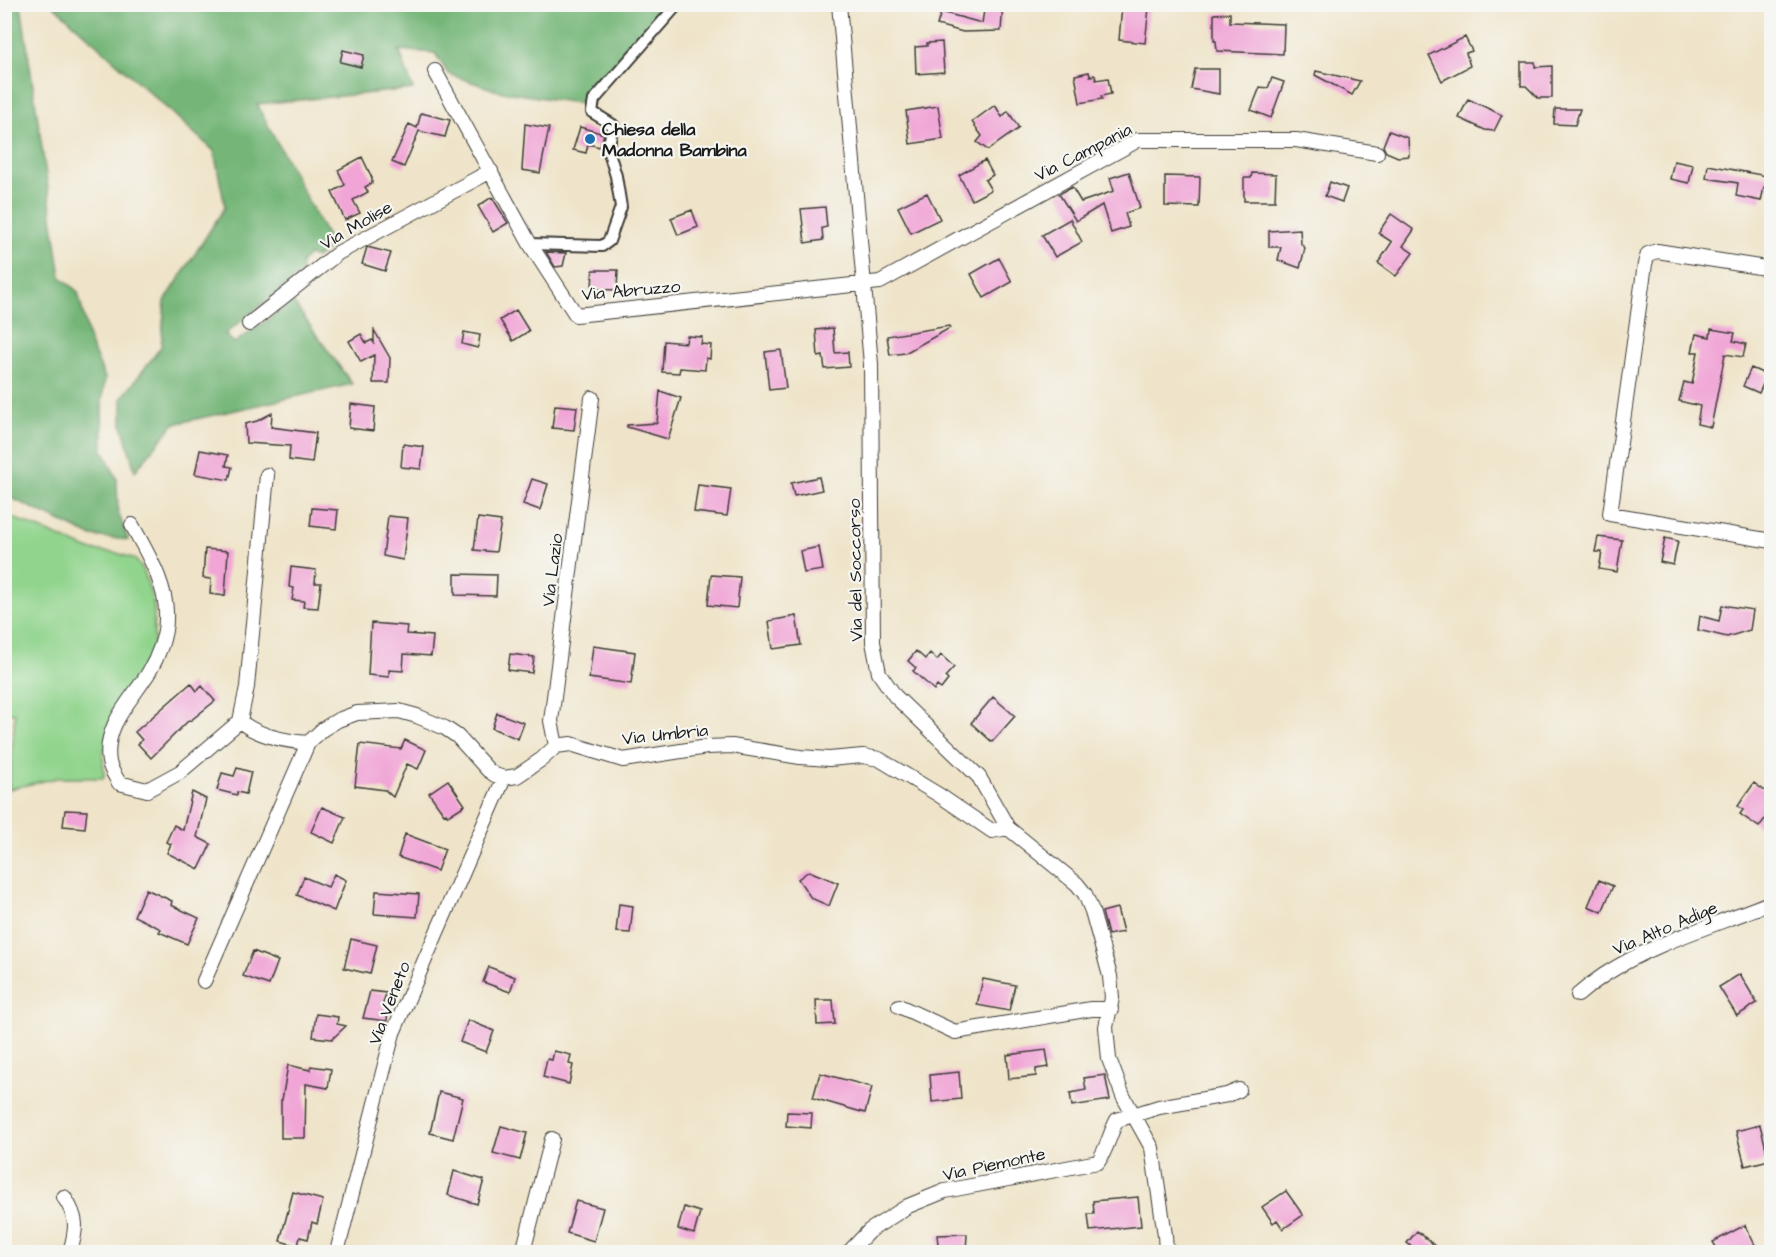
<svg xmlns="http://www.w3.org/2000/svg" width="1776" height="1257" viewBox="0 0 1776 1257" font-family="'Architects Daughter',sans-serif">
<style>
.green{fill:#91d48d;stroke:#567854;stroke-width:1.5}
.forest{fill:#74b678;stroke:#48694a;stroke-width:1.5}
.building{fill:#f0a5d6}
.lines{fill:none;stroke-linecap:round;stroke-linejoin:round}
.pedestrian-casing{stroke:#3c3a36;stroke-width:14}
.minor-casing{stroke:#3c3a36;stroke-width:16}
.pedestrian{stroke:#fff;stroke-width:10}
.minor{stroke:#fff;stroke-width:14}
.poi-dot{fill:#1f6fb2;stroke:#f6f6f2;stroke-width:2}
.labels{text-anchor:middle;stroke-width:4.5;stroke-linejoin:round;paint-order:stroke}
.poi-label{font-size:18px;font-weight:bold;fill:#1c1c1c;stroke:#f6f6f2;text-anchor:start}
.street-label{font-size:18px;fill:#1c1c1c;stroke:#f6f6f2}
</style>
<rect width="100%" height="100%" fill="#f6f6f2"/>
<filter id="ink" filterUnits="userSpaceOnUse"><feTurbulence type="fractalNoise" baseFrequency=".0167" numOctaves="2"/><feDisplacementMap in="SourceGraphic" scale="12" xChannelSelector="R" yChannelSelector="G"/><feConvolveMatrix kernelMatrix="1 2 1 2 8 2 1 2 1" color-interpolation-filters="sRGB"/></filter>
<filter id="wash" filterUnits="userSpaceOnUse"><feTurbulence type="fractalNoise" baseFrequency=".008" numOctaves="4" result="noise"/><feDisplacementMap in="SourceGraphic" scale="24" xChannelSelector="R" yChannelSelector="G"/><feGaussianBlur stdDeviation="1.35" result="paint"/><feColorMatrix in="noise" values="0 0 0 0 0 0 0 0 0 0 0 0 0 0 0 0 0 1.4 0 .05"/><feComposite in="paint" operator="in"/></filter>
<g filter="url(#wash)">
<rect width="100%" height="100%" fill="#efe4c9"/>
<path class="green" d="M4,514L90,550L117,553L135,559L144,571L154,605V643L146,665L103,753L104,778H57L9,789L15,713H5Z"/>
<path class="forest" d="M21,5L61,277L78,292L90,343L105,378L102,401L103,450L117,479L118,512L128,540L91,536L5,495L4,5Z
M53,5H672L584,104L498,91L448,74L435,53L399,50L413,89L257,104L332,246L316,258L309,255L301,263L302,272L225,334L234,343L293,302L352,384L174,424L135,471L122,425V398L161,347L165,301L225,207L214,151Z"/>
<g id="blocks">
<path class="building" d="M985,4H1003L1001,31L963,32L937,25L941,12L982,23Z
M1122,6L1149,8L1145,43L1119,40Z
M1230,13V22L1284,24L1283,54L1217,51L1216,41H1214V14Z
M1465,37L1472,51L1466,53L1470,66L1442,81L1429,55Z
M942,42L944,72L916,74L915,47L927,46V43Z
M343,50L364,55L361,67L340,62Z
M1521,62H1535V67L1552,66V98H1538L1526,86H1521Z
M1195,69H1219V94L1191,89Z
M1316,71L1360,81L1352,95L1315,75Z
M1089,72L1090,76L1095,75L1096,80L1108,78L1111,94L1101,96L1102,99L1080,103L1075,75Z
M1272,78L1284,82L1271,118L1251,110L1260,87L1268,88Z
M1468,99L1502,115L1494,131L1485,130L1459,118Z
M995,105L1002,117L1008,111L1019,128L988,150L977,142L982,136L972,122Z
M938,106L943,139L910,144L906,111Z
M1555,109H1580L1575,125L1554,124Z
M421,113L450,120L445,137L419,131L404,167L392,162L409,124L417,128Z
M525,124L549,128L540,173L522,170Z
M580,127L604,134L600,147L588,144L586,153L573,150Z
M1389,131L1408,138L1409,156L1398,157L1386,152L1383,146Z
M362,157L372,178V183L365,187L368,192L353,200L360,213L345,220L332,192L345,185L338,170Z
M985,160L993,175L985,180L991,190L972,200L959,175Z
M1674,161L1693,165L1689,183L1670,179Z
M1708,165L1772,177V188L1764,187L1761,201L1736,196L1738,183L1706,178Z
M1129,172L1140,208L1125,213L1129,227L1111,233L1102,205L1076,221L1059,194L1072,187L1081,202L1114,191L1110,178Z
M1252,173L1276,174L1275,201H1244V178H1251Z
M1165,176L1200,177L1199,207L1165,206Z
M1330,182L1347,188L1342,202L1325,196Z
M927,193L940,219L911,233L898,207Z
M492,197L508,223L493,232L478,206Z
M825,207L827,227L822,228L823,240L805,243L801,209Z
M692,210L698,227L678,235L671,218Z
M1391,214L1414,230L1403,246L1413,253L1396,276L1378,263L1392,242L1378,233Z
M1070,219L1082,242L1055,257L1042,235Z
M1300,229L1301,244L1305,248L1300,268L1278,260L1281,247H1269V231Z
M367,247L391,253L385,271L362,264Z
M546,252L566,253L563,266L555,267Z
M999,258L1012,282L984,298L971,274Z
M593,270H618L617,290L592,289Z
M516,310L529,331L513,341L500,320Z
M949,326L950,328L905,353L890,355L887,336Z
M833,328L835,353L848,352L849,367L825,369L823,356L818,357L816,330Z
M1711,329L1735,333L1733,341L1746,344L1743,357L1725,354L1711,427L1697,424L1700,406L1679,401L1684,382L1692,384L1698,352H1692L1696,334L1710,337Z
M374,330L390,358L389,383H373L374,355L361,362L349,341L361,334L366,343L372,340L374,343Z
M464,332L480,335L478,348L462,344Z
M687,336L702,337L701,344L711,345L710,359L706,358L705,370L680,368L679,373L662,372L664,341L686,343Z
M781,350L786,388L769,390L765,352Z
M1751,368L1767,375L1759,393L1743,386Z
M660,391L681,398L668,439L627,427V425L657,423Z
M351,404L375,407L373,431L349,428Z
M555,405L577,407L574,430L552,428Z
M272,413L271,427L316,433L312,463L289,460L290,446L246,443L245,424L257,421Z
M403,444L424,447L421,469L401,467Z
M200,450L228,455L226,466L232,467L229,480L195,474Z
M819,477L822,490L794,496L791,483Z
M532,479L548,484L540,510L523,504Z
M698,485L731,489L727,516L694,512Z
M312,508L338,510L336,529L310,526Z
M388,516L408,518L403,560L383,556Z
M478,518L501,521L496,552L474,550Z
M1598,537L1622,540L1617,572L1599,569L1602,552H1595Z
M1665,538L1678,541L1673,565L1660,562Z
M819,547L823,570L804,573L800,551Z
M205,549L228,551L225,596L210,594L211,579L203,578Z
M291,567L316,570L315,583H321L318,608L303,607L304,601L292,600L294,588L289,587Z
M455,574L497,575L496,596L455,595Z
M711,575L740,577L737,608L708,605Z
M1722,605L1753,610L1750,630L1727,637L1698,630L1700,616L1719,621Z
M796,616L801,645L773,649L769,621Z
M371,623L407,626L406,634L433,636L431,656L404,654L403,671L389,670V677L368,675Z
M593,646L635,652L631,684L589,678Z
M916,651L925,659L930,653L937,660L941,655L954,667L945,677L948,680L941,689L937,686L934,690L913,671L916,668L908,661Z
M510,654L534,657L532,673L508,670Z
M191,683L197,691L202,686L215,701L190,721L189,720L151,758L138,744L142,740L135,732Z
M993,697L1015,716L992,742L971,723Z
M497,713L524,723L518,739L492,728Z
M405,740L426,750L418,769L407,764L393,797L385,790L355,786L360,744L401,749Z
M237,768L251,772L246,794L237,792V795L217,790L222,773L234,776Z
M448,780L465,805L448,816L446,813L444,814L429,793Z
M1754,783L1772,796V809L1759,827L1740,814L1743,810L1738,806Z
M192,792L206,799L197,837L211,844L199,869L167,853L171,844L166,842L174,825L183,830Z
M322,807L345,817L334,843L311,832Z
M65,810L87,811L85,828L63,826Z
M405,834L445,849L437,871L398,857Z
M809,871L838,883L829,906L811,898L798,879Z
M334,874L346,880L334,911L297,895L304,877L328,887Z
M1599,880L1613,886L1602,912L1588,906Z
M146,889L172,901L171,905L199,918L187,944L159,932L161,929L134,916Z
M376,891L419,894L417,917L374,914Z
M619,904L633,906L630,933L616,932Z
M1117,908L1123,932L1108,935L1102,912Z
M351,939L377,945L370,974L344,968Z
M253,951L278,961L269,985L243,976Z
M489,967L515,977L510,992L483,982Z
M1740,974L1757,1003L1737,1016L1719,987Z
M983,979L1015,985L1009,1011L977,1005Z
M370,991L386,993L382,1007L388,1008L387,1021L363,1018Z
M816,1000H833L835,1024L817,1025Z
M316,1014L338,1017L337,1024L346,1026L332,1039L313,1037Z
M468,1020L494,1031L486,1052L460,1042Z
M1046,1050L1049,1067L1036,1069V1076L1009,1079L1007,1055Z
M554,1051L571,1055L569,1064L573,1065L569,1084L543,1077L547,1059L552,1060Z
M288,1065L310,1070L311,1066L331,1069L328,1088L306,1084L305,1138H281V1100H282Z
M959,1072L961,1099L932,1102L930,1075Z
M820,1073L872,1087L865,1113L813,1098Z
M1105,1075L1110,1100L1072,1106L1070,1093L1086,1090L1084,1078Z
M439,1092L463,1098L453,1139L430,1133Z
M787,1112L812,1113L811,1128L786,1126Z
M1760,1125L1769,1160L1745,1166L1736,1131Z
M501,1126L527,1133L520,1160L493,1153Z
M454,1171L484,1180L477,1204L448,1195Z
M1286,1191L1303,1215L1283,1229L1277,1220L1273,1223L1262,1207Z
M293,1192L323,1200L317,1224L312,1222L308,1239L300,1237L298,1246L280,1241Z
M1138,1197L1141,1226L1090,1231L1088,1214H1094L1093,1201Z
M576,1201L603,1208L594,1241L567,1233Z
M684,1207L700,1212L694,1234L678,1229Z
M1745,1225L1756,1247L1746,1252H1719L1713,1242Z
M1417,1231L1443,1252H1418L1407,1243Z
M967,1234L966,1251L939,1252L937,1235Z"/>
</g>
</g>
<g filter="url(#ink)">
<use href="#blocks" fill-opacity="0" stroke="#3c3a36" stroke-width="1.5"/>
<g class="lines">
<g class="pedestrian-casing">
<path id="pedestrian" d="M530,244L602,246L609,241L621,207L616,176L608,149L613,125L592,112L594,100L678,4"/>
</g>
<g class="minor-casing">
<path id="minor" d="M839,4L871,364L873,642L879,673L895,696L979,777L1008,828L1077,884L1085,894L1092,911L1110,976L1112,998L1106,1027L1109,1059L1123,1096L1152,1148L1165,1235L1166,1252
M435,71L530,244L576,315L880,282L1138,140H1296L1377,153
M1772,269L1657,251L1648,254L1645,264L1610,514L1772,541
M249,324L338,253L491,171
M267,475L247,687L240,721C257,736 286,741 308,743L323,729L338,720L357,713L399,711L417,716L445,728L457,736L488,770L495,775L504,778L517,776L542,759L556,746L571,744L623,760L707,747L732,746L800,757L829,759L863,756L879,759L939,795L992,831L1008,828
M132,525C147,553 168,586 166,619C166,636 158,657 149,672C132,700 103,725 109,762C110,769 116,777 119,783L147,790L180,772L240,721
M556,746L551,721L592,398
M204,981L308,743
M1578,995C1586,988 1595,981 1604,975C1654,942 1716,925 1772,902
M899,1006L955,1032L1091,1009H1111
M64,1197C78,1218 77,1228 70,1252
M337,1252L393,1033L504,778
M523,1252L552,1139
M849,1252L869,1231L908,1206L945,1191L1098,1162C1107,1149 1110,1133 1117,1120L1159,1107L1227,1095L1239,1090"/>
</g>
<use href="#pedestrian" class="pedestrian"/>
<use href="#minor" class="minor"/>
</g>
</g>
<circle class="poi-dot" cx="590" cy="139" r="6"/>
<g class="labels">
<g class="poi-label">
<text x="602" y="135">Chiesa della<tspan x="602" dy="21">Madonna Bambina</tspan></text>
</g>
<g class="street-label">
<text transform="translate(1083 152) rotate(-27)" y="6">Via Campania</text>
<text transform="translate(356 225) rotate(-30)" y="6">Via Molise</text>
<text transform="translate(631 290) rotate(-5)" y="6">Via Abruzzo</text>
<text transform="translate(552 570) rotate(-83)" y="6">Via Lazio</text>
<text transform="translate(855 570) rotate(-91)" y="6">Via del Soccorso</text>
<text transform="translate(665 734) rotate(-6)" y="6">Via Umbria</text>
<text transform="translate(1665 928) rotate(-23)" y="6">Via Alto Adige</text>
<text transform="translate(389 1003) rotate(-69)" y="6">Via Veneto</text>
<text transform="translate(994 1164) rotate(-12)" y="6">Via Piemonte</text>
</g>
</g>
<rect width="1776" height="1257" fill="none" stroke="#f6f6f2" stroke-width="24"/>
</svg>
